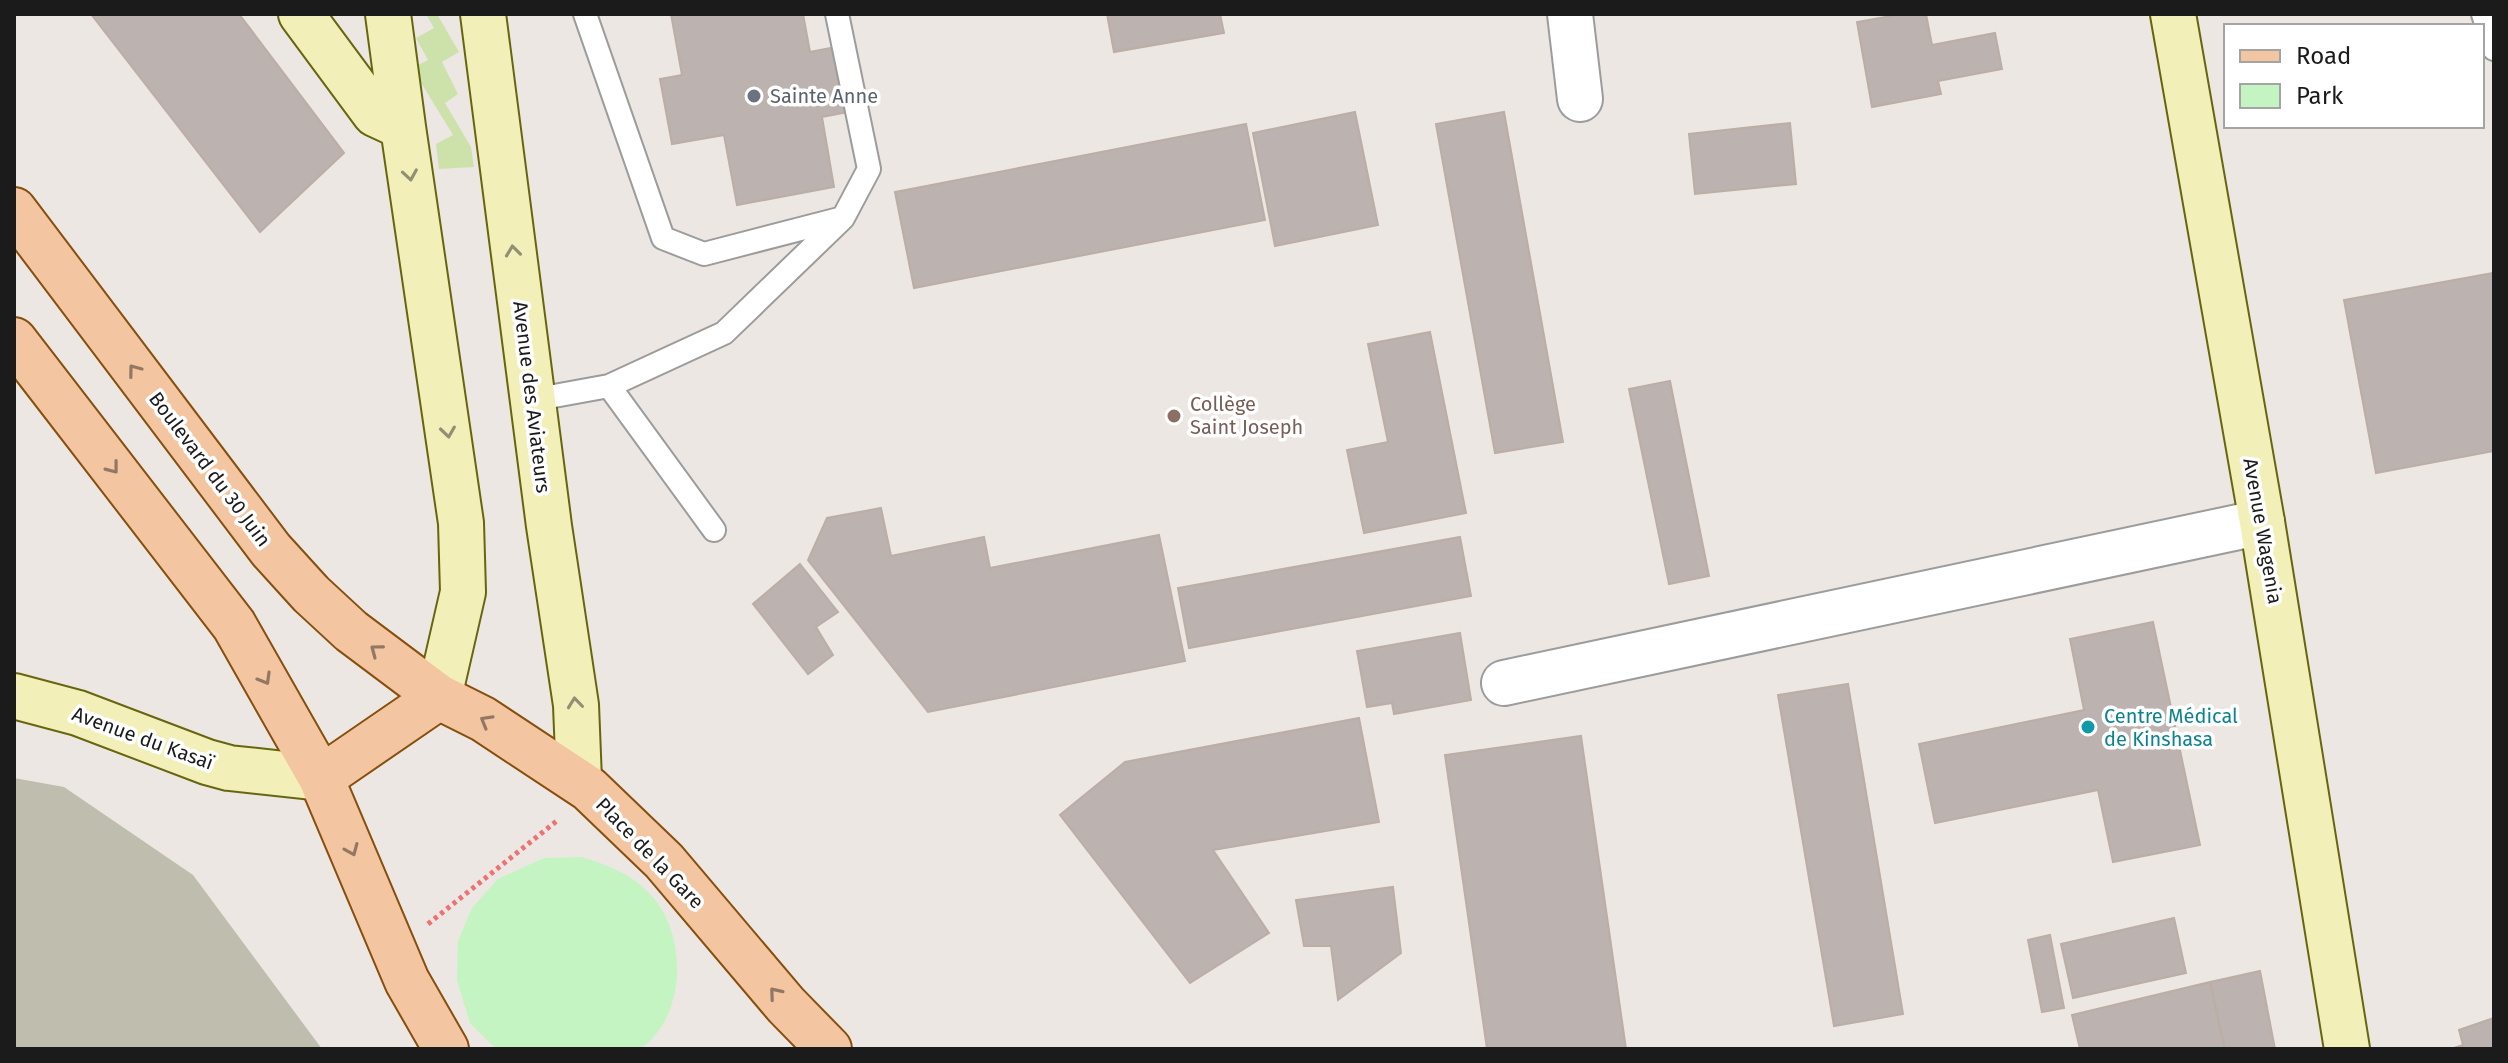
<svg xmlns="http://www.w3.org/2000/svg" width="2508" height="1063" viewBox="0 0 2508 1063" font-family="'Fira Sans',sans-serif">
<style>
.construction{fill:#bfbdae}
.grass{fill:#cde2ab}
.park{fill:#c3f4c1}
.building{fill:#bcb2af;stroke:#bcada5;stroke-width:2}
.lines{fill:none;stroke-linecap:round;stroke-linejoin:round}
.lane-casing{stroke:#9c9c9c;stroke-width:26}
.street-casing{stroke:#9c9c9c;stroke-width:48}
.secondary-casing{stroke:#67660e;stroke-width:48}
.primary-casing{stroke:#864f0d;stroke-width:48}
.path{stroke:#ed7274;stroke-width:5;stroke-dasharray:4 4;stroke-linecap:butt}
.lane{stroke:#fff;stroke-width:22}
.street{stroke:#fff;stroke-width:44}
.secondary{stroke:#f3efb9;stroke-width:44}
.primary{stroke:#f3c5a0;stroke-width:44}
.oneway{stroke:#929072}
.oneway2{stroke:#927864}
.worship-dot{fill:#6b7280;stroke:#fff;stroke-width:3}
.education-dot{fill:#8d6e63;stroke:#fff;stroke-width:3}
.culture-dot{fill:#0f9aa8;stroke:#fff;stroke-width:3}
.labels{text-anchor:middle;stroke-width:7;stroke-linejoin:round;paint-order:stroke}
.worship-label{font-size:20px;fill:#5b616d;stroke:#fff;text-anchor:start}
.street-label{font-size:20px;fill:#1b1b1b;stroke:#fff}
.education-label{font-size:20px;fill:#785e54;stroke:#fff;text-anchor:start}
.culture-label{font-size:20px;fill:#0d838f;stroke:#fff;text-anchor:start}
</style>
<rect width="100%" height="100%" fill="#ece7e2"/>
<path class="construction" d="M14,778L64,787L193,875L322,1049H14Z"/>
<path class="grass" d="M426,14H437L459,52L442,62L458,94L445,103L471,147L474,167L439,169L436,144L453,135L412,68L428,60L416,38L434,28Z"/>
<path class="park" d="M582,857C609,866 627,872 648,892C688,931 688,1016 640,1049H496L470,1023L457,980L458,941L472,908L498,879L544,858Z"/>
<path class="building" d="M91,14H239L344,153L260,232Z
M671,14H803L810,52L836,47L848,112L822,117L834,187L737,205L724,135L672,144L660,79L682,75Z
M1107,14H1220L1224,33L1114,52Z
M1902,14H1926L1932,45L1995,33L2002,69L1938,81L1941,94L1872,107L1857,22Z
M1355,112L1378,225L1275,246L1253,133Z
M1504,112L1563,442L1495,453L1436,124Z
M1790,123L1796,184L1695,194L1689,134Z
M1246,124L1265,220L914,288L895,192Z
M2493,273L2494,451L2376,473L2344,300Z
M1430,332L1466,513L1364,533L1347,450L1388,442L1368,344Z
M1670,381L1709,576L1669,584L1629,389Z
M881,508L891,556L984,537L990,568L1159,535L1185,661L928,712L808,560L827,518Z
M1460,537L1471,596L1189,648L1178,588Z
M800,564L838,612L816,627L833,655L808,674L753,604Z
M2153,622L2200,845L2113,862L2098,790L1935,823L1919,744L2084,710L2070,639Z
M1460,633L1471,700L1394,714L1392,703L1367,707L1357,651Z
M1848,684L1903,1014L1834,1026L1778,695Z
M1359,718L1379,822L1213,850L1269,933L1190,983L1060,815L1125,762Z
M1581,736L1626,1049H1487L1445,755Z
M1393,887L1401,953L1338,1000L1331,946H1304L1296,900Z
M2174,918L2186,973L2073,998L2061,944Z
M2050,935L2064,1008L2042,1012L2028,940Z
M2260,971L2275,1049H2225L2210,982Z
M2210,982L2225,1049H2080L2072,1015Z
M2494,1018V1049H2451L2463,1045L2459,1030Z"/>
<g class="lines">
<g class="lane-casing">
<path id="lane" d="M585,14L663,238L704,254L843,218L869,169L837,14
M2483,14L2494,49
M609,386L714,530
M532,400L609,386L724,333L841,220"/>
</g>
<g class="street-casing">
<path id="street" d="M1570,14L1580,99
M1504,683L2262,522"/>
</g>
<g class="secondary-casing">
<path id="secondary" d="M301,14L375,114L403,127
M388,14L403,127L461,523L463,592L439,697
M483,14L549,526L576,705L579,780
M2173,14L2262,522L2347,1049
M14,696L78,713L207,762L229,768L321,778"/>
</g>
<g class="primary-casing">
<path id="primary" d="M14,210L271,550L311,594L351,631L439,697L483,719L589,789L664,861L786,1005L829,1049
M14,340L234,625L321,778L407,981L446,1049
M321,778L439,697"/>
</g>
<path class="path" d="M428,924L558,820"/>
<use href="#lane" class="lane"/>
<use href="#street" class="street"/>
<use href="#secondary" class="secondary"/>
<use href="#primary" class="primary"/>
</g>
<defs><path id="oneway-chevron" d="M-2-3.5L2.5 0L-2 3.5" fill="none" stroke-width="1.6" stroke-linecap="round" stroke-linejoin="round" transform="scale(2)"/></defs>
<g class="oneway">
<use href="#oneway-chevron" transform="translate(410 175) rotate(81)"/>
<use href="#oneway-chevron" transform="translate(513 251) rotate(-97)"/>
<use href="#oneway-chevron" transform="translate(448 432) rotate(82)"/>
<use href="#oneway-chevron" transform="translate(575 703) rotate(-96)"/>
</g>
<g class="oneway2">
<use href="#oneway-chevron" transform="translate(134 370) rotate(-127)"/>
<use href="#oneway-chevron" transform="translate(113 468) rotate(52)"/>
<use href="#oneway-chevron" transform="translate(376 650) rotate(-143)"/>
<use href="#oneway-chevron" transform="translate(265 679) rotate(60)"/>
<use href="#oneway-chevron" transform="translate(486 721) rotate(-150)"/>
<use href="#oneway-chevron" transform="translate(352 850) rotate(67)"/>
<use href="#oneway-chevron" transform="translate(775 993) rotate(-130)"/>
</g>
<circle class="worship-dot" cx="754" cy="96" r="8"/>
<circle class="education-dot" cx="1174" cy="416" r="8"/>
<circle class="culture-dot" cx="2088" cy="727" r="8"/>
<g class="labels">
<g class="worship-label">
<text x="770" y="103">Sainte Anne</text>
</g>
<g class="street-label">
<text transform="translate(532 397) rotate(83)" y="7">Avenue des Aviateurs</text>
<text transform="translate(210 469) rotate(53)" y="7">Boulevard du 30 Juin</text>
<text transform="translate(2263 531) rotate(80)" y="7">Avenue Wagenia</text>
<text transform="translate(143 738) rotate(20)" y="7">Avenue du Kasaï</text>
<text transform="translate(650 853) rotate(46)" y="7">Place de la Gare</text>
</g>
<g class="education-label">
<text x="1190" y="411">Collège<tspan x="1190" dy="23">Saint Joseph</tspan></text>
</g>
<g class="culture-label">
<text x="2104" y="723">Centre Médical<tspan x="2104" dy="23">de Kinshasa</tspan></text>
</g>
</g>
<rect width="2508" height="1063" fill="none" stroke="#1b1b1b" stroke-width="32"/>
<rect x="2224" y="24" width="260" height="104" fill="#ffffff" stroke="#a4a4a4" stroke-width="2"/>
<rect x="2240" y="50" width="40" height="12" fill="#f3c5a0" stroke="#a4a4a4" stroke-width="2"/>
<text x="2296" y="64" font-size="24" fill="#1b1b1b">Road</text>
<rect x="2240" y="84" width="40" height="24" fill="#c3f4c1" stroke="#a4a4a4" stroke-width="2"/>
<text x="2296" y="104" font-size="24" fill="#1b1b1b">Park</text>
</svg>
